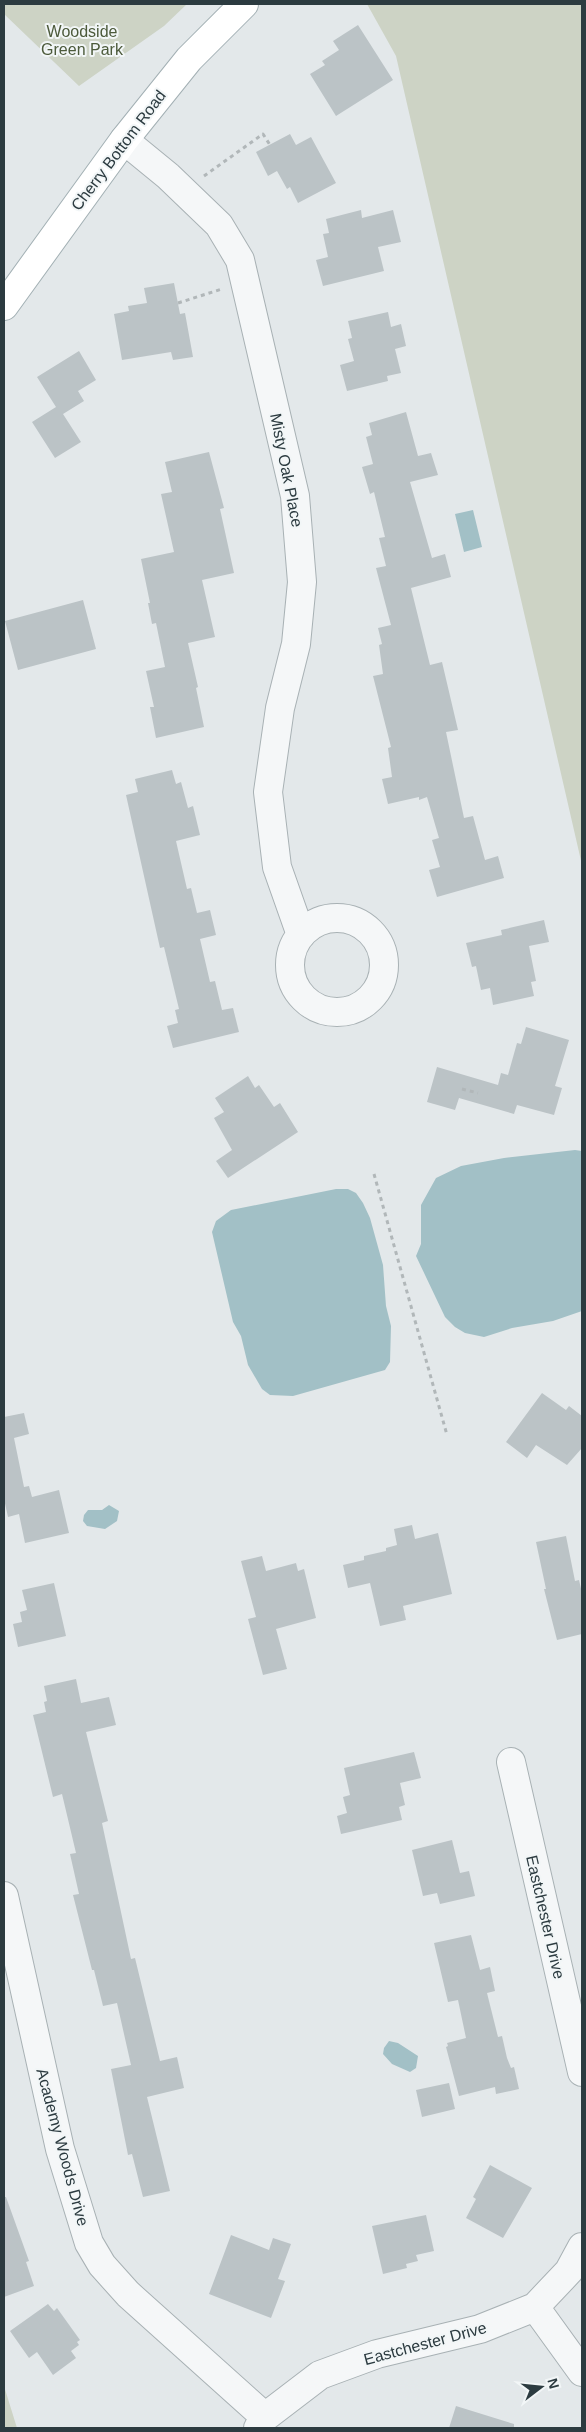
<svg xmlns="http://www.w3.org/2000/svg" width="586" height="2432" viewBox="0 0 586 2432" font-family="Helvetica,sans-serif">
<style>
.green{fill:#cdd3c5}
.water{fill:#a2c0c6}
.building{fill:#bbc3c6}
.lines{fill:none;stroke-linecap:round;stroke-linejoin:round}
.minor-casing{stroke:#a8b1b4;stroke-width:30}
.major-casing{stroke:#a3b0b4;stroke-width:30}
.path{stroke:#b1b7b9;stroke-width:3;stroke-dasharray:4 4;stroke-linecap:butt}
.minor{stroke:#f5f7f8;stroke-width:28}
.major{stroke:#fff;stroke-width:28}
.labels{text-anchor:middle;stroke-width:4;stroke-linejoin:round;paint-order:stroke}
.park-label{font-size:16px;fill:#4c5a3b;stroke:#f2f6f7}
.street-label{font-size:16px;fill:#2c3b40;stroke:#f2f6f7}
</style>
<rect width="100%" height="100%" fill="#e3e8ea"/>
<path class="green" d="M4,4H187L164,26L79,86L4,14Z
M367,4H582V865L396,56Z
M4,2386L17,2428H4Z"/>
<path class="water" d="M473,510L482,547L464,552L455,514Z
M575,1150L582,1151V1311L553,1321L512,1328L484,1337L465,1333L455,1327L445,1317L416,1256L421,1244V1205L436,1178L461,1166L504,1158Z
M336,1189H348L356,1193L363,1203L370,1218L383,1265L386,1306L391,1326L390,1362L385,1370L293,1396L270,1395L262,1389L248,1365L241,1336L233,1322L212,1232L216,1221L231,1210Z
M109,1505L119,1511L117,1521L105,1529L87,1526L83,1521L84,1515L88,1510H102Z
M389,2041L398,2043L418,2056L416,2068L410,2072L392,2064L383,2054L384,2048Z"/>
<path class="building" d="M358,25L393,80L336,116L310,74L325,65L322,61L339,50L333,41Z
M290,134L296,145L311,137L336,183L298,203L290,187L287,189L277,171L268,176L256,152Z
M361,210L362,218L393,210L401,242L378,247L384,271L323,286L316,260L328,257L323,234L329,233L326,219Z
M174,283L180,314L185,313L193,357L173,360L171,352L122,360L114,314L129,311L128,306L147,303L144,288Z
M388,312L391,327L401,324L406,346L395,349L401,373L387,376L388,381L347,391L340,365L354,361L348,339L352,338L348,321Z
M79,351L96,380L78,391L84,401L63,414L81,442L55,458L32,422L56,407L37,377Z
M406,412L418,456L431,453L438,475L410,482L432,558L445,554L451,577L411,588L430,665L442,662L458,730L446,732L464,818L473,816L485,860L498,856L504,878L437,897L429,870L440,867L432,840L439,838L427,797L419,800V797L388,804L382,779L392,777L388,748L391,747L373,676L383,674L379,645L382,644L378,628L391,625L376,568L386,566L379,538L385,537L374,492L370,494L362,467L373,464L366,437L372,435L369,423Z
M209,452L224,508L220,509L234,573L202,580L215,637L188,643L198,687L196,688L204,727L156,738L150,707H154L146,671L165,667L156,623L152,624L148,603H150L141,559L174,552L161,494L172,492L165,462Z
M83,600L96,649L18,670L5,621Z
M172,770L176,784L181,782L188,808L193,806L200,835L176,841L187,889L191,888L197,913L210,910L216,935L200,939L210,982L215,981L222,1010L233,1008L239,1032L173,1048L167,1026L178,1023L175,1010L179,1009L164,947L160,948L126,795L138,792L135,779Z
M544,920L549,942L529,946L536,981L531,982L534,996L493,1005L490,988L481,990L476,966L472,967L466,943L502,935L501,930Z
M526,1027L569,1040L555,1086L562,1088L554,1115L517,1105L514,1114L459,1098L455,1110L427,1102L437,1067L498,1085L501,1073L508,1075L517,1043L521,1044Z
M248,1076L255,1088L259,1085L274,1107L280,1103L298,1132L228,1178L216,1161L232,1150L214,1118L224,1112L215,1098Z
M542,1393L566,1410L569,1406L582,1416V1448L567,1465L536,1445L527,1458L506,1442Z
M24,1413L29,1434L14,1438L24,1487L29,1486L32,1497L59,1490L69,1533L25,1543L19,1514L8,1517L4,1499V1417Z
M412,1525L415,1539L438,1533L452,1594L403,1606L406,1620L380,1626L370,1583L348,1588L343,1565L364,1560V1556L386,1551V1548L397,1545L394,1529Z
M566,1536L575,1581L579,1580L582,1593V1634L557,1640L544,1589H546L536,1542Z
M262,1556L266,1571L296,1563L298,1571L304,1569L316,1618L276,1629L287,1669L263,1675L248,1619L256,1617L241,1561Z
M54,1583L66,1636L18,1647L13,1624L22,1622L20,1612L27,1610L22,1590Z
M76,1679L81,1703L109,1697L116,1725L86,1732L108,1821L102,1823L131,1959L135,1958L160,2061L177,2057L184,2088L147,2097L170,2191L143,2197L132,2154L128,2155L111,2069L131,2065L117,2003L103,2006L94,1970H92L73,1895L79,1894L70,1854L76,1853L62,1794L53,1797L33,1715L46,1712L44,1702L47,1701L44,1686Z
M414,1752L421,1778L400,1783L405,1805L399,1807L402,1820L341,1834L337,1816L347,1813L343,1797L350,1795L344,1768Z
M452,1840L460,1873L469,1871L475,1896L440,1904L437,1893L423,1896L412,1850Z
M471,1935L480,1970L490,1967L495,1991L487,1993L498,2037L502,2036L507,2058L511,2068L514,2067L519,2089L496,2094L495,2087L459,2096L446,2047L448,2046L447,2043L466,2038L458,2000L448,2002L434,1943Z
M449,2083L455,2109L422,2117L416,2090Z
M490,2165L532,2188L503,2238L466,2218L476,2199L473,2197Z
M4,2197H6L29,2261L26,2262L34,2286L4,2297Z
M426,2215L434,2251L416,2255L418,2261L406,2264L407,2268L383,2274L372,2226Z
M231,2235L269,2250L273,2238L291,2244L278,2279L285,2281L271,2318L209,2294Z
M48,2304L54,2311L57,2308L80,2340L77,2342L79,2345L71,2351L76,2358L53,2375L37,2352L29,2358L10,2331Z
M456,2406L514,2424V2428H449Z"/>
<g class="lines">
<g class="minor-casing">
<path id="minor" d="M124,140L168,176L219,225L240,260L295,496L302,582L296,644L280,708L268,792L277,867L301,935
M290 965a47 47 0 1 1 94 0a47 47 0 1 1-94 0Z
M511,1762L582,2072
M4,1896L60,2149L89,2243L102,2265L128,2294L265,2417
M535,2307L582,2372
M258,2428L265,2417L320,2375L377,2354L480,2329L535,2307L569,2271L582,2247"/>
</g>
<g class="major-casing">
<path id="major" d="M4,306L124,140L189,59L244,4"/>
</g>
<path class="path" d="M204,176L263,134L270,145
M178,303L222,289
M462,1089L478,1093
M374,1174L447,1435"/>
<use href="#minor" class="minor"/>
<use href="#major" class="major"/>
</g>
<g class="labels">
<g class="park-label">
<text x="82" y="37">Woodside<tspan x="82" dy="18">Green Park</tspan></text>
</g>
<g class="street-label">
<text transform="translate(118 150) rotate(-53)" y="6">Cherry Bottom Road</text>
<text transform="translate(287 470) rotate(79)" y="6">Misty Oak Place</text>
<text transform="translate(546 1917) rotate(77)" y="6">Eastchester Drive</text>
<text transform="translate(63 2147) rotate(75)" y="6">Academy Woods Drive</text>
<text transform="translate(425 2343) rotate(-15)" y="6">Eastchester Drive</text>
</g>
</g>
<rect width="586" height="2432" fill="none" stroke="#2c3b40" stroke-width="10"/>
<g transform="translate(541 2387) rotate(74)" stroke="#f2f6f7" stroke-width="4" paint-order="stroke">
<path d="M0-4L9 19L0 12L-9 19Z" fill="#2c3b40"/>
<text y="-8" font-size="14" font-weight="bold" text-anchor="middle" fill="#2c3b40">N</text>
</g>
</svg>
